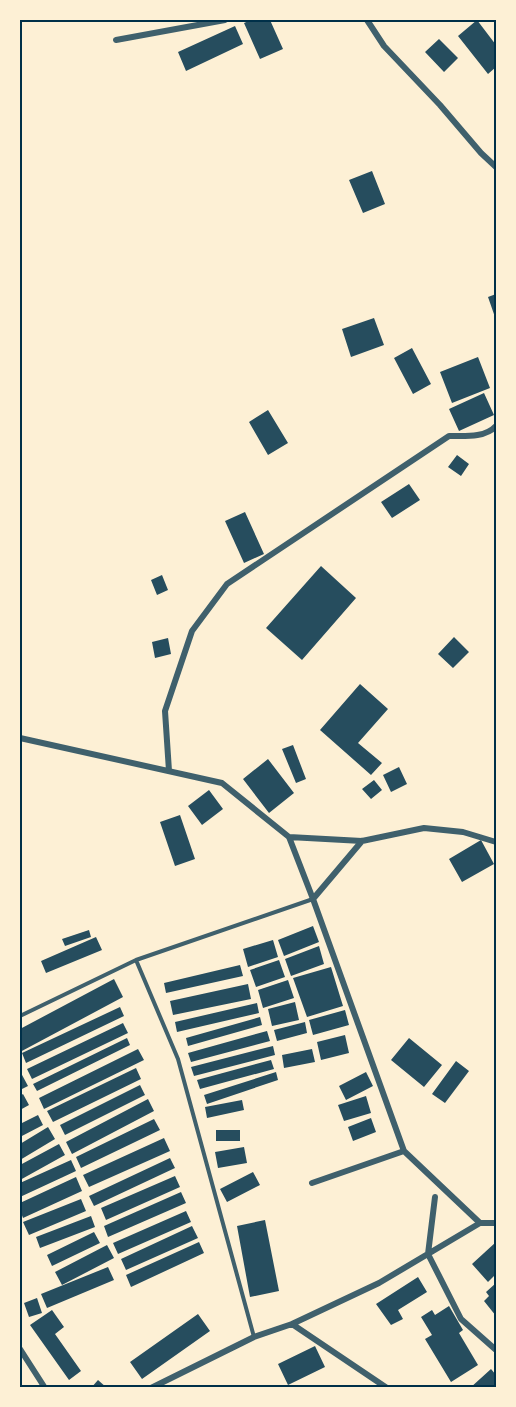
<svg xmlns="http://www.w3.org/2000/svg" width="516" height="1407" viewBox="0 0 516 1407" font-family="Raleway,sans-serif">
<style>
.building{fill:#264d5e}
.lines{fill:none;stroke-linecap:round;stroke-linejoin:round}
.service{stroke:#3f606c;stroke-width:4}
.minor{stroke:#3f606c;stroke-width:6}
.neatline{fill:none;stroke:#003049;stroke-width:2}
</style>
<rect width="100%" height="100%" fill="#fdf0d5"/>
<path class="building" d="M251,20H270L283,49L260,59L244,23Z
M477,20L496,45V67L488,74L458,36Z
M235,26L243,44L186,71L178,52Z
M439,39L458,58L444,72L425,52Z
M372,171L385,204L363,213L349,180Z
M496,294V320L488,297Z
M374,318L384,345L351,357L342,329Z
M412,348L431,384L413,394L394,358Z
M478,357L490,388L452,403L440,372Z
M484,393L494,415L459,431L449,409Z
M268,410L288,443L268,455L249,422Z
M457,455L469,464L461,476L448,467Z
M409,484L420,500L392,518L381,502Z
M245,512L264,554L244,563L225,521Z
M321,566L356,598L302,660L266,628Z
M162,575L168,590L157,595L151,580Z
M454,637L469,652L453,668L438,654Z
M168,638L171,654L155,658L152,642Z
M360,684L388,709L358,743L382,763L371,775L320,730Z
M293,745L306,779L296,783L282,749Z
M268,759L294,793L269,813L243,779Z
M399,767L407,784L391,792L383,775Z
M374,780L382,790L371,799L362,789Z
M209,790L223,809L202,825L188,806Z
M180,815L195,859L175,866L160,822Z
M481,840L494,864L462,882L449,859Z
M313,926L319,942L284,956L278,940Z
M89,930L91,937L65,946L62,939Z
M96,937L102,950L46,973L41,961Z
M273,940L278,957L248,967L243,949Z
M319,946L324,964L291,976L285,959Z
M279,960L285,977L256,987L250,970Z
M240,965L243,976L166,993L164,983Z
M331,967L343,1006L307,1017L293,978Z
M114,979L123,997L20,1052V1029Z
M288,980L294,998L263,1008L258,990Z
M248,984L251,999L173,1015L170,1001Z
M295,1002L299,1020L272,1026L268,1009Z
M257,1003L259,1013L177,1032L175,1022Z
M120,1007L124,1016L26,1063L22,1053Z
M345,1010L349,1025L313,1035L309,1020Z
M260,1017L262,1025L188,1046L186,1038Z
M305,1022L307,1033L277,1041L274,1030Z
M123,1023L128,1033L32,1079L27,1069Z
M267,1031L270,1041L191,1062L188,1053Z
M345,1035L349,1053L321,1060L317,1042Z
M127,1038L130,1045L37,1091L33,1084Z
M409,1038L442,1065L424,1087L391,1060Z
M273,1046L275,1055L194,1076L191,1067Z
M138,1049L144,1060L44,1109L39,1098Z
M312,1049L315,1062L284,1068L282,1055Z
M271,1060L274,1069L200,1089L197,1080Z
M456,1061L469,1071L445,1103L432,1094Z
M136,1068L141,1079L53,1122L47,1111Z
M276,1072L278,1080L207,1104L204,1095Z
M366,1072L373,1086L346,1100L339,1086Z
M21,1073L28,1086L20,1090V1074Z
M140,1085L145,1095L65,1135L60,1125Z
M23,1094L29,1105L20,1110V1096Z
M366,1096L371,1113L344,1121L338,1105Z
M148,1099L154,1111L72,1154L66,1142Z
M242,1100L244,1110L207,1118L205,1107Z
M38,1115L43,1125L20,1137V1124Z
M371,1118L376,1132L353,1141L348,1127Z
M154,1119L160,1130L81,1168L76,1157Z
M48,1127L55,1139L20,1160V1144Z
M216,1130H240V1141H216Z
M164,1138L170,1151L89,1187L83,1175Z
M59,1144L65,1155L20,1180V1165Z
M244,1147L247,1163L218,1168L215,1152Z
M170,1158L175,1168L94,1206L89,1196Z
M71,1160L76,1171L20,1197V1183Z
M253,1172L260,1185L227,1202L220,1189Z
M175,1176L180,1187L106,1220L101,1208Z
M76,1177L82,1191L23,1218L20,1210V1203Z
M181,1192L186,1203L108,1237L104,1226Z
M81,1199L86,1211L29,1235L23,1222Z
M186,1211L191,1222L118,1254L113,1243Z
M91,1216L95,1227L40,1248L36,1237Z
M265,1220L279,1291L250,1297L237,1226Z
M192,1226L198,1238L126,1270L121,1259Z
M94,1232L100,1243L52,1266L47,1255Z
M199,1242L204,1253L131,1287L126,1275Z
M496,1242V1274L488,1282L472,1264Z
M107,1245L114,1258L62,1285L55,1272Z
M108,1267L114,1280L47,1308L41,1294Z
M418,1277L427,1292L398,1310L403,1319L391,1325L376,1304Z
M496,1283V1316L484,1301L489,1296L486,1292Z
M37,1298L42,1313L29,1317L24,1303Z
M449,1306L463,1330L459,1333L478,1365L451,1382L425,1339L432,1335L421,1317L432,1310L435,1315Z
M52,1310L64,1327L55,1334L81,1371L69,1380L30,1325Z
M198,1314L210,1331L142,1379L130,1362Z
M315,1346L325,1367L288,1385L278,1364Z
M491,1369L496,1375V1388H470Z
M98,1380L107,1388H91Z"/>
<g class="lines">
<path class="service" d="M136,960L178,1059L254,1337
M20,1016L136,960L313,899"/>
<path class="minor" d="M367,20L384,46L440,105L481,153L496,167
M116,40L225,20
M20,738L222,783L289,837L313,899L404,1151L480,1223
M169,771L165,711L192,631L227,584L449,436C465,436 485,438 496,426
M289,837L362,841L424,828L463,832L496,842
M313,899L362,841
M312,1183L404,1151
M435,1197L428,1254L461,1319L496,1350
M292,1324L379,1283L480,1223H496
M20,1349L45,1388
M151,1388L254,1337L292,1324L387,1388"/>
</g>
<rect width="516" height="1407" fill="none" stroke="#fdf0d5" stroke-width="42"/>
<rect x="21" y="21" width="474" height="1365" class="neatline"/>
</svg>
